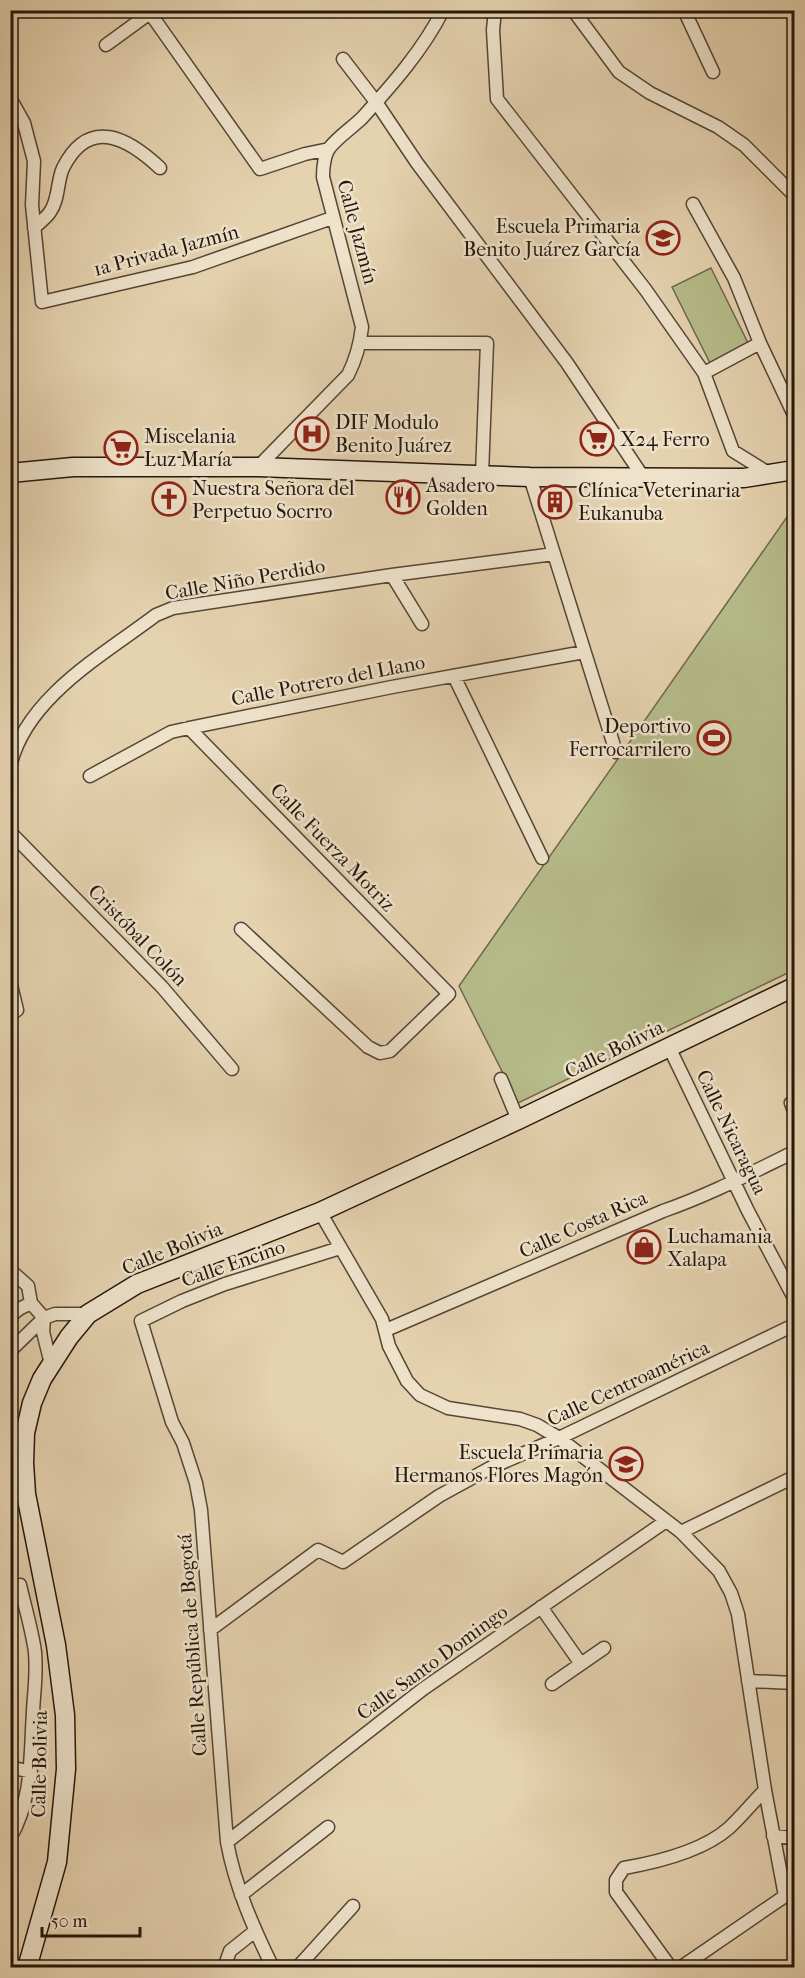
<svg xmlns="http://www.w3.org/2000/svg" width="805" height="1978" viewBox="0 0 805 1978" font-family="'IM FELL French Canon',serif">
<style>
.green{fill:#b6bb8a;stroke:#6e694c;stroke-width:1.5}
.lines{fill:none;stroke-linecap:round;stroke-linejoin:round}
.minor-casing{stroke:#554636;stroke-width:15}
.secondary-casing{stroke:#25170d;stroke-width:21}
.minor{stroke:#eee2cb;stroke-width:12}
.secondary{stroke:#eee2cb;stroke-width:18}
.labels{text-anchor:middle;stroke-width:5;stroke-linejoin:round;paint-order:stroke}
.poi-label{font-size:20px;fill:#25170d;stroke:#eee2cb;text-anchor:start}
.street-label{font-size:20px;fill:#25170d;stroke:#eee2cb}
</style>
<rect width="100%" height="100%" fill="#e5d2af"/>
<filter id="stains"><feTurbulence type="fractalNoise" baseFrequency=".00333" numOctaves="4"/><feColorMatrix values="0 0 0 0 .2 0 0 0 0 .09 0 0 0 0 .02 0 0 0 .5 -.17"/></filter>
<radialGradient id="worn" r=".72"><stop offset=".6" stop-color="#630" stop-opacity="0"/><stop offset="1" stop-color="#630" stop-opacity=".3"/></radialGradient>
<path class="green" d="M711,268L749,345L711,365L672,287Z
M794,507V970L518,1103L459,986Z"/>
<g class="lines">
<g class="minor-casing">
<path id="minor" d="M495,10L493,30L497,99L645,289L704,373L733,451L770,474
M573,10L619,72L650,93L718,127L744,145L794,195
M684,10L713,72
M150,13L260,169L305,154L329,149
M106,45L154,10
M343,59L376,102L417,163L567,363L643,477
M10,98L24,123L34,161L32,205L42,302L193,267L332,218
M693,204L734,278L760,343L794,415
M34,228C39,223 46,218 50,212C59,200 57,181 63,168C89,116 128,138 160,168
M360,343H487L482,474
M704,373L760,343
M258,467L348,375C356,359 360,345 362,327L323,177C323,168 324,158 328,150C334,140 353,127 362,118C392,85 423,50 443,10
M530,477L616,752
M392,575L422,624
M454,676L542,858
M189,728L449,994L390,1051L380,1053L368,1047L241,929
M10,767C25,698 103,655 156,615L173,608L392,575L554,554
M90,776L171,732L189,728L392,687L584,652
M10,832L162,987L232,1069
M10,981L17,1010L10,1015
M669,1047L748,1211L794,1298
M501,1079L518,1120
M794,1101L791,1103L794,1111
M320,1212L382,1319L389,1346L407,1381L420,1395L448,1408L520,1419L537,1425L559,1438L681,1532L719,1571L731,1593L738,1614L765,1790L785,1896
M10,1270L28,1286L31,1303L44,1318L43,1332L51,1364
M10,1316L19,1309L31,1303
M386,1330L663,1211C709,1195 751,1173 794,1152
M10,1351L44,1318L55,1314H88
M681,1532L794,1477
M10,1585H20C25,1607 32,1630 35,1652C37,1675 34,1690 33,1712C30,1755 33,1799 10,1838
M541,1607L581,1664
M210,1630L318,1550L343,1562L439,1496L490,1468L559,1438L794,1325
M748,1681L794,1683
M552,1684L604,1648
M10,1767L31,1772
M773,1836L794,1838
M227,1842L423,1689L666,1521
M241,1895L328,1827
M224,1968L230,1951L255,1931
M273,1968C253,1927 235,1886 227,1842L201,1510L196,1483L183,1443L172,1422L141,1321L182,1301L225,1284L340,1248
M297,1968L353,1906
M671,1968L616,1892V1880L624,1868C658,1862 703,1851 729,1828C742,1816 753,1802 765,1790
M680,1968L785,1896L794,1897"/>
</g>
<g class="secondary-casing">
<path id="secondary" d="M10,473L73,467H258L530,477L744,478L794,470
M27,1968L57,1862L66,1769L65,1715L56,1645L26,1494L24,1463L25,1433L32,1403L42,1379L69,1337L88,1314L137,1284L320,1212L518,1120L794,987"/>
</g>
<use href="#minor" class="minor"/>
<use href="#secondary" class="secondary"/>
</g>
<defs>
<g id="school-ring" transform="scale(1.725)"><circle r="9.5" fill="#eee2cb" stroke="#8f2418" stroke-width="1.5"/><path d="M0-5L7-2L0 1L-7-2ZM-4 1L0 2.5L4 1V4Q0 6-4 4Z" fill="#8f2418"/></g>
<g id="hospital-ring" transform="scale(1.725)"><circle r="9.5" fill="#eee2cb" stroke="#8f2418" stroke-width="1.5"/><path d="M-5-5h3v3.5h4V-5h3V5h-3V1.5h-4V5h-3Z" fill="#8f2418"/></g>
<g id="supermarket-ring" transform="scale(1.725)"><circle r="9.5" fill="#eee2cb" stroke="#8f2418" stroke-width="1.5"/><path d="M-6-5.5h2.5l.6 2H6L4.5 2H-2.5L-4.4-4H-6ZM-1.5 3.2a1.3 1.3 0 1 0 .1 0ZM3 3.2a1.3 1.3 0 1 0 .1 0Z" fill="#8f2418"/></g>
<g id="restaurant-ring" transform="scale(1.725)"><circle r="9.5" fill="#eee2cb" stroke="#8f2418" stroke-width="1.5"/><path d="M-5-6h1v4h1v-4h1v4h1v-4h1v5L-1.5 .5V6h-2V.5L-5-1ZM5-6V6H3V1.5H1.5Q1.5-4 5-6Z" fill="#8f2418"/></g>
<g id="church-ring" transform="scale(1.725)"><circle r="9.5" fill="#eee2cb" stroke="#8f2418" stroke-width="1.5"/><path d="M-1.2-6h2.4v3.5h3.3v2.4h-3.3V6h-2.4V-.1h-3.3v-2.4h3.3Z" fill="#8f2418"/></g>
<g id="building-ring" transform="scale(1.725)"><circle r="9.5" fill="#eee2cb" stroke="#8f2418" stroke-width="1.5"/><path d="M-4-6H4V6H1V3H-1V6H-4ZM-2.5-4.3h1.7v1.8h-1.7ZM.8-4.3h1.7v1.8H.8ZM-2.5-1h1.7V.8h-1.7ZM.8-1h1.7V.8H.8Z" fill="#8f2418"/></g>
<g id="stadium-ring" transform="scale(1.725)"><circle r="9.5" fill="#eee2cb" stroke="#8f2418" stroke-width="1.5"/><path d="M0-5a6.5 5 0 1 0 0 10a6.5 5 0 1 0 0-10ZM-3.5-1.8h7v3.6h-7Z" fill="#8f2418"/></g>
<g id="shop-ring" transform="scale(1.725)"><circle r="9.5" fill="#eee2cb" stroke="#8f2418" stroke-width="1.5"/><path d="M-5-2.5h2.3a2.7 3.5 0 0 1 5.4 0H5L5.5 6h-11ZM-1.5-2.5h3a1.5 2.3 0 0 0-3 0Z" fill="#8f2418"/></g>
</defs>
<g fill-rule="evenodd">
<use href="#school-ring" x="663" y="238"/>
<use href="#hospital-ring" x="312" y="434"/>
<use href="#supermarket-ring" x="597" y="439"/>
<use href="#supermarket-ring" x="121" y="448"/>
<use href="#restaurant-ring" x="403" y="497"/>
<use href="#church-ring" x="169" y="499"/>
<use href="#building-ring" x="555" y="502"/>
<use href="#stadium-ring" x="714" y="738"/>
<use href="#shop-ring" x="644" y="1247"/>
<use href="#school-ring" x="626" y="1464"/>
</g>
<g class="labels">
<g class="poi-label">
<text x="640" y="233" text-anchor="end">Escuela Primaria<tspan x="640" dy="23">Benito Juárez García</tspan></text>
<text x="335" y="429">DIF Modulo<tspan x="335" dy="23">Benito Juárez</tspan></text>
<text x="144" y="443">Miscelania<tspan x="144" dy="23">Luz María</tspan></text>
<text x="620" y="446">X24 Ferro</text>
<text x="426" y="492">Asadero<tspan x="426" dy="23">Golden</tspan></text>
<text x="192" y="495">Nuestra Señora del<tspan x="192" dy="23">Perpetuo Socrro</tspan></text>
<text x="578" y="497">Clínica Veterinaria<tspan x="578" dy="23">Eukanuba</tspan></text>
<text x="691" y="733" text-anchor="end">Deportivo<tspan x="691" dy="23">Ferrocarrilero</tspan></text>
<text x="667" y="1243">Luchamania<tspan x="667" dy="23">Xalapa</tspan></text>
<text x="603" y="1459" text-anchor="end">Escuela Primaria<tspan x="603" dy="23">Hermanos Flores Magón</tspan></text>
</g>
<g class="street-label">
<text transform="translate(358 232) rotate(75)" y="7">Calle Jazmín</text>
<text transform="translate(166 250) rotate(-15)" y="7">1a Privada Jazmín</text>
<text transform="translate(245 579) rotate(-10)" y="7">Calle Niño Perdido</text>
<text transform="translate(328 680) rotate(-11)" y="7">Calle Potrero del Llano</text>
<text transform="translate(333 847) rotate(46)" y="7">Calle Fuerza Motriz</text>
<text transform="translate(138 935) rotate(46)" y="7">Cristóbal Colón</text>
<text transform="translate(614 1049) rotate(-26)" y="7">Calle Bolivia</text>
<text transform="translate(732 1132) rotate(64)" y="7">Calle Nicaragua</text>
<text transform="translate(583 1224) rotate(-24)" y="7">Calle Costa Rica</text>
<text transform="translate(172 1248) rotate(-23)" y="7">Calle Bolivia</text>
<text transform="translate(233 1263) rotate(-19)" y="7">Calle Encino</text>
<text transform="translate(628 1383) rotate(-25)" y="7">Calle Centroamérica</text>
<text transform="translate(192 1645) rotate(-94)" y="7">Calle República de Bogotá</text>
<text transform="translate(432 1662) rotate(-36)" y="7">Calle Santo Domingo</text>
<text transform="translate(39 1764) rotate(-89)" y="7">Calle Bolivia</text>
</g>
</g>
<rect width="805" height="1978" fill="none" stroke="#e5d2af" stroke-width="36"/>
<rect x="12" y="12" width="781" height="1954" fill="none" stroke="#25170d" stroke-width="3"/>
<rect x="18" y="18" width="769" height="1942" fill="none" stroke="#25170d" stroke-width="1.5"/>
<path d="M42 1927v9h98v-9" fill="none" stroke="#25170d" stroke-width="3"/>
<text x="51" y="1927" font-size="18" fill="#25170d" stroke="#eee2cb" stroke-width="4.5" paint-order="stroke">50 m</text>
<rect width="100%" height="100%" filter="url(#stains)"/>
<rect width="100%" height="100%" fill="url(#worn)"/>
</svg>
